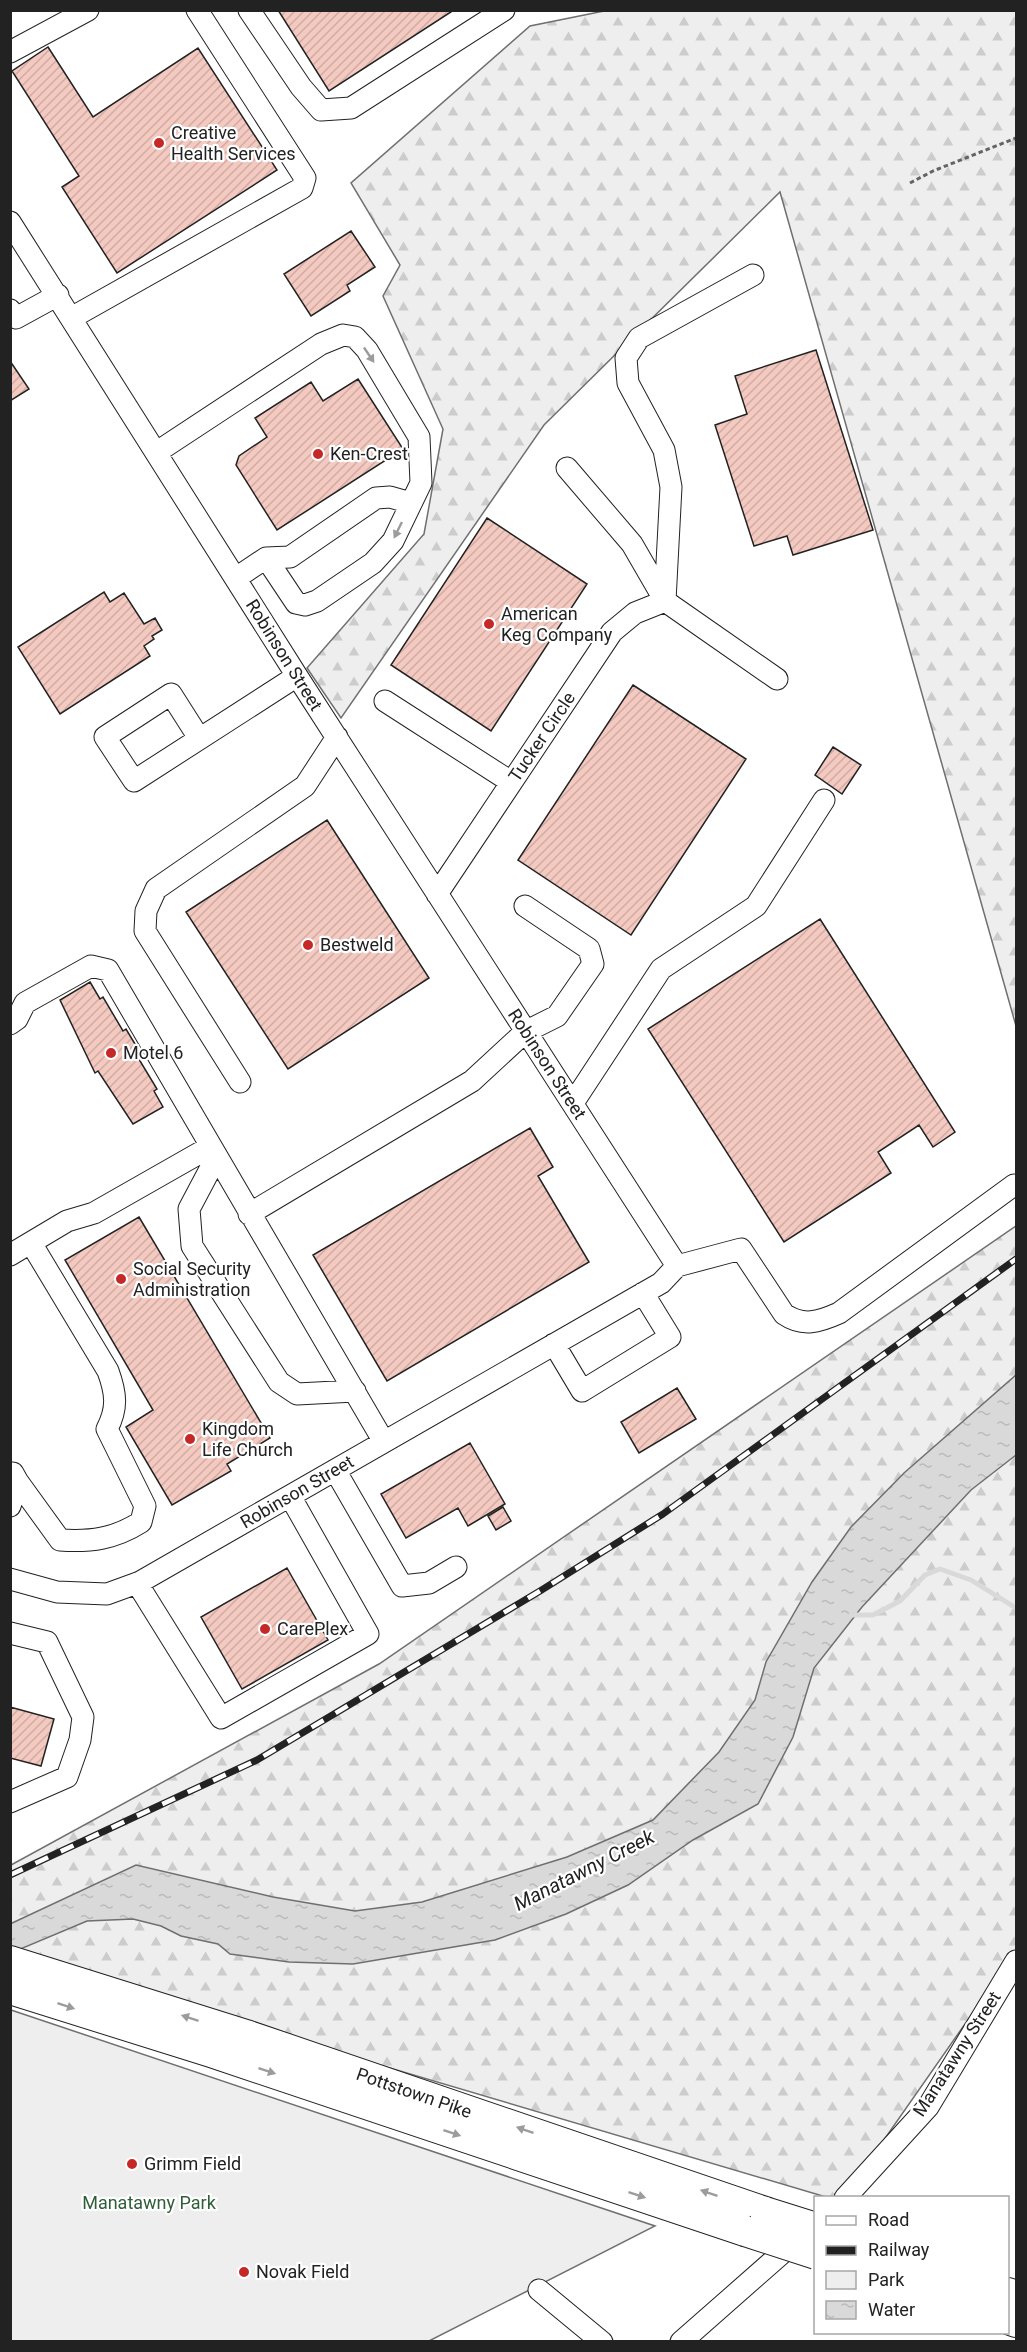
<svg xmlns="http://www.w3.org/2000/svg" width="1027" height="2352" viewBox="0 0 1027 2352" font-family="Roboto,sans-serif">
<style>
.green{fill:#eee;stroke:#6f6f6f;stroke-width:1.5}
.forest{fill:url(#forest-firs);stroke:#6f6f6f;stroke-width:1.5}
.water{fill:url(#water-ripples);stroke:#6f6f6f;stroke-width:1.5}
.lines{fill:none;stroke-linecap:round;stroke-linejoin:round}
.stream{stroke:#d9d9d9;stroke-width:5}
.building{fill:url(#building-hatch);stroke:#222;stroke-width:1.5}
.minor-casing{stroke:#222;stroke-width:23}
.highway-casing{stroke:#222;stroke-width:32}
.path{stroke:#646464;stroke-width:3;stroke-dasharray:4.5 3;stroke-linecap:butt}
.minor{stroke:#fff;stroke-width:21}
.highway{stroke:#fff;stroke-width:30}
.rail-casing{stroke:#222;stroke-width:7}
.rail{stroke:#fff;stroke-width:4.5;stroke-dasharray:14;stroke-linecap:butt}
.highway-bridge-casing{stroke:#222;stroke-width:32;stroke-linecap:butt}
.highway-bridge{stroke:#fff;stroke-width:30}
.oneway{fill:#9c9c9c}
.poi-dot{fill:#c62828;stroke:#fff;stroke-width:2}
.labels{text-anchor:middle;stroke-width:4.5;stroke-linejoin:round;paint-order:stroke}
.poi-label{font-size:18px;fill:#222;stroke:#fff;text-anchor:start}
.street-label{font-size:18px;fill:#222;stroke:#fff}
.park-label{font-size:18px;fill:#2f5e38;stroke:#fff}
.water-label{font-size:20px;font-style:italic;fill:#222;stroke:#fff}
</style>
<defs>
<pattern id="forest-firs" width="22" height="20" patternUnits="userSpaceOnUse" patternTransform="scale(1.5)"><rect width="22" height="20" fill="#eee"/><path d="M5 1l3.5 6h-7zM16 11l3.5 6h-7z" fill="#ccc"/></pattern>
<pattern id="water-ripples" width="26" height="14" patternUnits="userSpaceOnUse" patternTransform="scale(1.5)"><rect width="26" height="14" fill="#d9d9d9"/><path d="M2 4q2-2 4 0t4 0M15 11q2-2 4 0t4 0" fill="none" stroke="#bababa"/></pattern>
<pattern id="building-hatch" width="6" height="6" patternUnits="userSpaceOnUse" patternTransform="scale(1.5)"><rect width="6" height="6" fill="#f3c9c0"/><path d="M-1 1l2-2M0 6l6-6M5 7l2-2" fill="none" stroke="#d0aca5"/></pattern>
</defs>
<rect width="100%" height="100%" fill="#fff"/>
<path class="green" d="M11,2010L655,2226L429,2341L11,2342Z"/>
<path class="forest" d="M609,10L1016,11V1026L780,192L544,425L341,718L307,668L424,534L443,429L383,296L400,265L351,183L530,26Z
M1016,1226V1951L844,2197H826L11,1956V1865L379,1664Z"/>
<path class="water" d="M1016,1375V1455L971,1490L862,1607L814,1668L793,1737L758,1804L693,1840L628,1885L566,1914L495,1940L353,1964L289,1962L230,1954L218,1944L181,1936L161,1926L133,1919L87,1921L11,1953L10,1924L136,1865L273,1897L355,1911L422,1902L567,1857L653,1820L719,1752L755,1700L766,1662L812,1582L851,1527L904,1473Z"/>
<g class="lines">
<path class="stream" d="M851,1615H873L900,1601L925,1575L940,1569L971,1580L1016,1608"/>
</g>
<path class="building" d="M278,10H454L329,91Z
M48,47L93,117L198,48L277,170L117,273L62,187L79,176L12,71Z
M351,231L375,267L347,285L350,291L311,316L284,274Z
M816,350L873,530L793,555L787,536L754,546L715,425L747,414L735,376Z
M10,361L29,389L10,401Z
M358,379L403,449L277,530L236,465L239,456L267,437L255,418L311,382L323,401Z
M487,518L587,584L491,731L391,665Z
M104,592L110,602L124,593L144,624L155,618L162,630L152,636L154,639L144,646L150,656L60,714L18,647Z
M633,685L746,759L631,935L518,860Z
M833,747L861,765L842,794L815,775Z
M327,820L429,978L288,1069L186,912Z
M820,919L955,1132L933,1147L919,1125L878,1152L891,1173L784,1242L648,1029Z
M90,982L100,999L103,997L123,1031L126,1029L138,1049L134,1051L157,1089L154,1091L163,1107L133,1124L98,1071L95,1073L60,1000Z
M530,1128L553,1167L538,1176L589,1262L387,1381L313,1255Z
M139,1217L270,1438L227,1464L231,1471L172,1505L126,1427L153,1410L65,1260Z
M677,1388L696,1419L639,1453L621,1422Z
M470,1443L505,1504L468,1526L458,1508L406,1538L381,1494Z
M503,1507L511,1521L496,1530L488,1516Z
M287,1568L328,1640L242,1689L201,1617Z
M10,1707L54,1719L41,1766L10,1758Z"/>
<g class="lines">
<g class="minor-casing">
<path id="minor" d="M249,10L301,87L321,110L351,108L504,10
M10,52L88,10
M10,222L297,676L677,1266L661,1283L140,1582L107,1594L57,1592L10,1579
M10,310L16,318L58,295
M73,317L302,188L305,178L197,10
M157,452L321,344L343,335L355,337L367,350L419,437L421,483L393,541L373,563L317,601L305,605L296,603L266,558
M567,468L632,544L665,601L777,679
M236,578L266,558L290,557L376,498L390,497L411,503
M665,601L671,487L664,450L628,383L626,358L639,338L753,275
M385,701L511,782
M199,738L171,694L105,737L134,781L297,676
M437,894L612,632L635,613L665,601
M10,1024L17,1019L25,1003L91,966L108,970L384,1442
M240,1082L145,931L146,911L156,889L305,786L337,737
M573,1103L661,969L756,906L824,800
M216,1158L189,1209L192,1246L279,1382L297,1394L355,1391
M249,1214L472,1081L525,1032L557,1016L593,964L589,949L525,906
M10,1255L67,1221L94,1213L210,1147
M677,1266L741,1249L784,1314C803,1327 819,1322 839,1313L1014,1185
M554,1344L582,1391L670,1337L643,1293
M335,1470L402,1586L429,1583L456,1567
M10,1481L18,1482L60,1540C91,1542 114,1539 141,1522L145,1506L107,1429C118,1408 116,1393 108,1371L31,1243
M10,1506L18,1482L13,1473
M137,1583L221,1718L368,1634L290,1496
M10,1633L47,1642L83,1717L80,1740L67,1777L10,1802
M845,2198L928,2107L1016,1961
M539,2290L602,2342
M681,2342L798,2239"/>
</g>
<g class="highway-casing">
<path id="highway" d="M10,1961L246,2035L765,2212
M10,1989L211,2052L745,2231
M1008,2293L1016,2296
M1008,2319L1016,2322"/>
</g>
<path class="path" d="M910,183L933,171L1016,138"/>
<use href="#minor" class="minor"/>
<use href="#highway" class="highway"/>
<g class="rail-casing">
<path id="rail" d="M10,1875L257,1760L540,1591L663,1514L1016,1259"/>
</g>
<use href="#rail" class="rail"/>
<g class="highway-bridge-casing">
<path id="highway-bridge" d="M765,2212L816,2228
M745,2231L816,2254"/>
</g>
<use href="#highway-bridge" class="highway-bridge"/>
</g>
<defs><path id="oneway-solid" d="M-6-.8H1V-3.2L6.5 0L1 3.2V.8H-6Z" transform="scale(1.5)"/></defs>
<g class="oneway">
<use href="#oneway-solid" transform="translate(369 355) rotate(56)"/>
<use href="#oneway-solid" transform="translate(398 530) rotate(116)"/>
<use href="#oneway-solid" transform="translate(66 2006) rotate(18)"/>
<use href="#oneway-solid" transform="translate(190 2018) rotate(-162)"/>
<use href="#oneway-solid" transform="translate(267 2071) rotate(18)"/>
<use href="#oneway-solid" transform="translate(525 2130) rotate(-161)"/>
<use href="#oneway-solid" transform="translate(452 2133) rotate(18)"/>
<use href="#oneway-solid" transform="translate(709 2193) rotate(-161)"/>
<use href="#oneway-solid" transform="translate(637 2195) rotate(18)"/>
</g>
<g class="poi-dot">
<circle cx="159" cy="143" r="6"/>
<circle cx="318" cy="454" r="6"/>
<circle cx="489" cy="624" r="6"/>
<circle cx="308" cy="945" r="6"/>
<circle cx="111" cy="1053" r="6"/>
<circle cx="121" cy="1279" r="6"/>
<circle cx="190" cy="1439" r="6"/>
<circle cx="265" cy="1629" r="6"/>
<circle cx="132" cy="2164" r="6"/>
<circle cx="244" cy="2272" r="6"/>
</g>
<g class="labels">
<g class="poi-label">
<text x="171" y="139">Creative<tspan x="171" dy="21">Health Services</tspan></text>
<text x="330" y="460">Ken-Crest</text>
<text x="501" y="620">American<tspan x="501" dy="21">Keg Company</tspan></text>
<text x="320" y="951">Bestweld</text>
<text x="123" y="1059">Motel 6</text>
<text x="133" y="1275">Social Security<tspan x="133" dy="21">Administration</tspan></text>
<text x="202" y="1435">Kingdom<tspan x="202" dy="21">Life Church</tspan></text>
<text x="277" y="1635">CarePlex</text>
<text x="144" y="2170">Grimm Field</text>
<text x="256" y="2278">Novak Field</text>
</g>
<g class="street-label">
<text transform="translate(284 655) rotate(58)" y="6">Robinson Street</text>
<text transform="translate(542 737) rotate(-56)" y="6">Tucker Circle</text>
<text transform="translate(547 1064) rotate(57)" y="6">Robinson Street</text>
<text transform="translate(297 1492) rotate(-30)" y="6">Robinson Street</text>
<text transform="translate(957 2054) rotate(-57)" y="6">Manatawny Street</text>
<text transform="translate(414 2093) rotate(19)" y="6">Pottstown Pike</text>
</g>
<g class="park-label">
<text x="149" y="2209">Manatawny Park</text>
</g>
<g class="water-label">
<text transform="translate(584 1870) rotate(-27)" y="7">Manatawny Creek</text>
</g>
</g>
<rect width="1027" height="2352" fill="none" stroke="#222222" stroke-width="24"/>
<rect x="814" y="2196" width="195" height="138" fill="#ffffff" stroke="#a7a7a7" stroke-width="1.5"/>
<rect x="826" y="2216" width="30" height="9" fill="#ffffff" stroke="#a7a7a7" stroke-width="1.5"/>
<text x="868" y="2226" font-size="18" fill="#222222">Road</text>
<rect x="826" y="2246" width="30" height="9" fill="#222222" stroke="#a7a7a7" stroke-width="1.5"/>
<text x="868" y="2256" font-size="18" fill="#222222">Railway</text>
<rect x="826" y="2271" width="30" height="18" fill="#eeeeee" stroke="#a7a7a7" stroke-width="1.5"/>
<text x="868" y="2286" font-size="18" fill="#222222">Park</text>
<rect x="826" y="2301" width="30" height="18" fill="url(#water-ripples)" stroke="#a7a7a7" stroke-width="1.5"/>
<text x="868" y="2316" font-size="18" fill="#222222">Water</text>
</svg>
